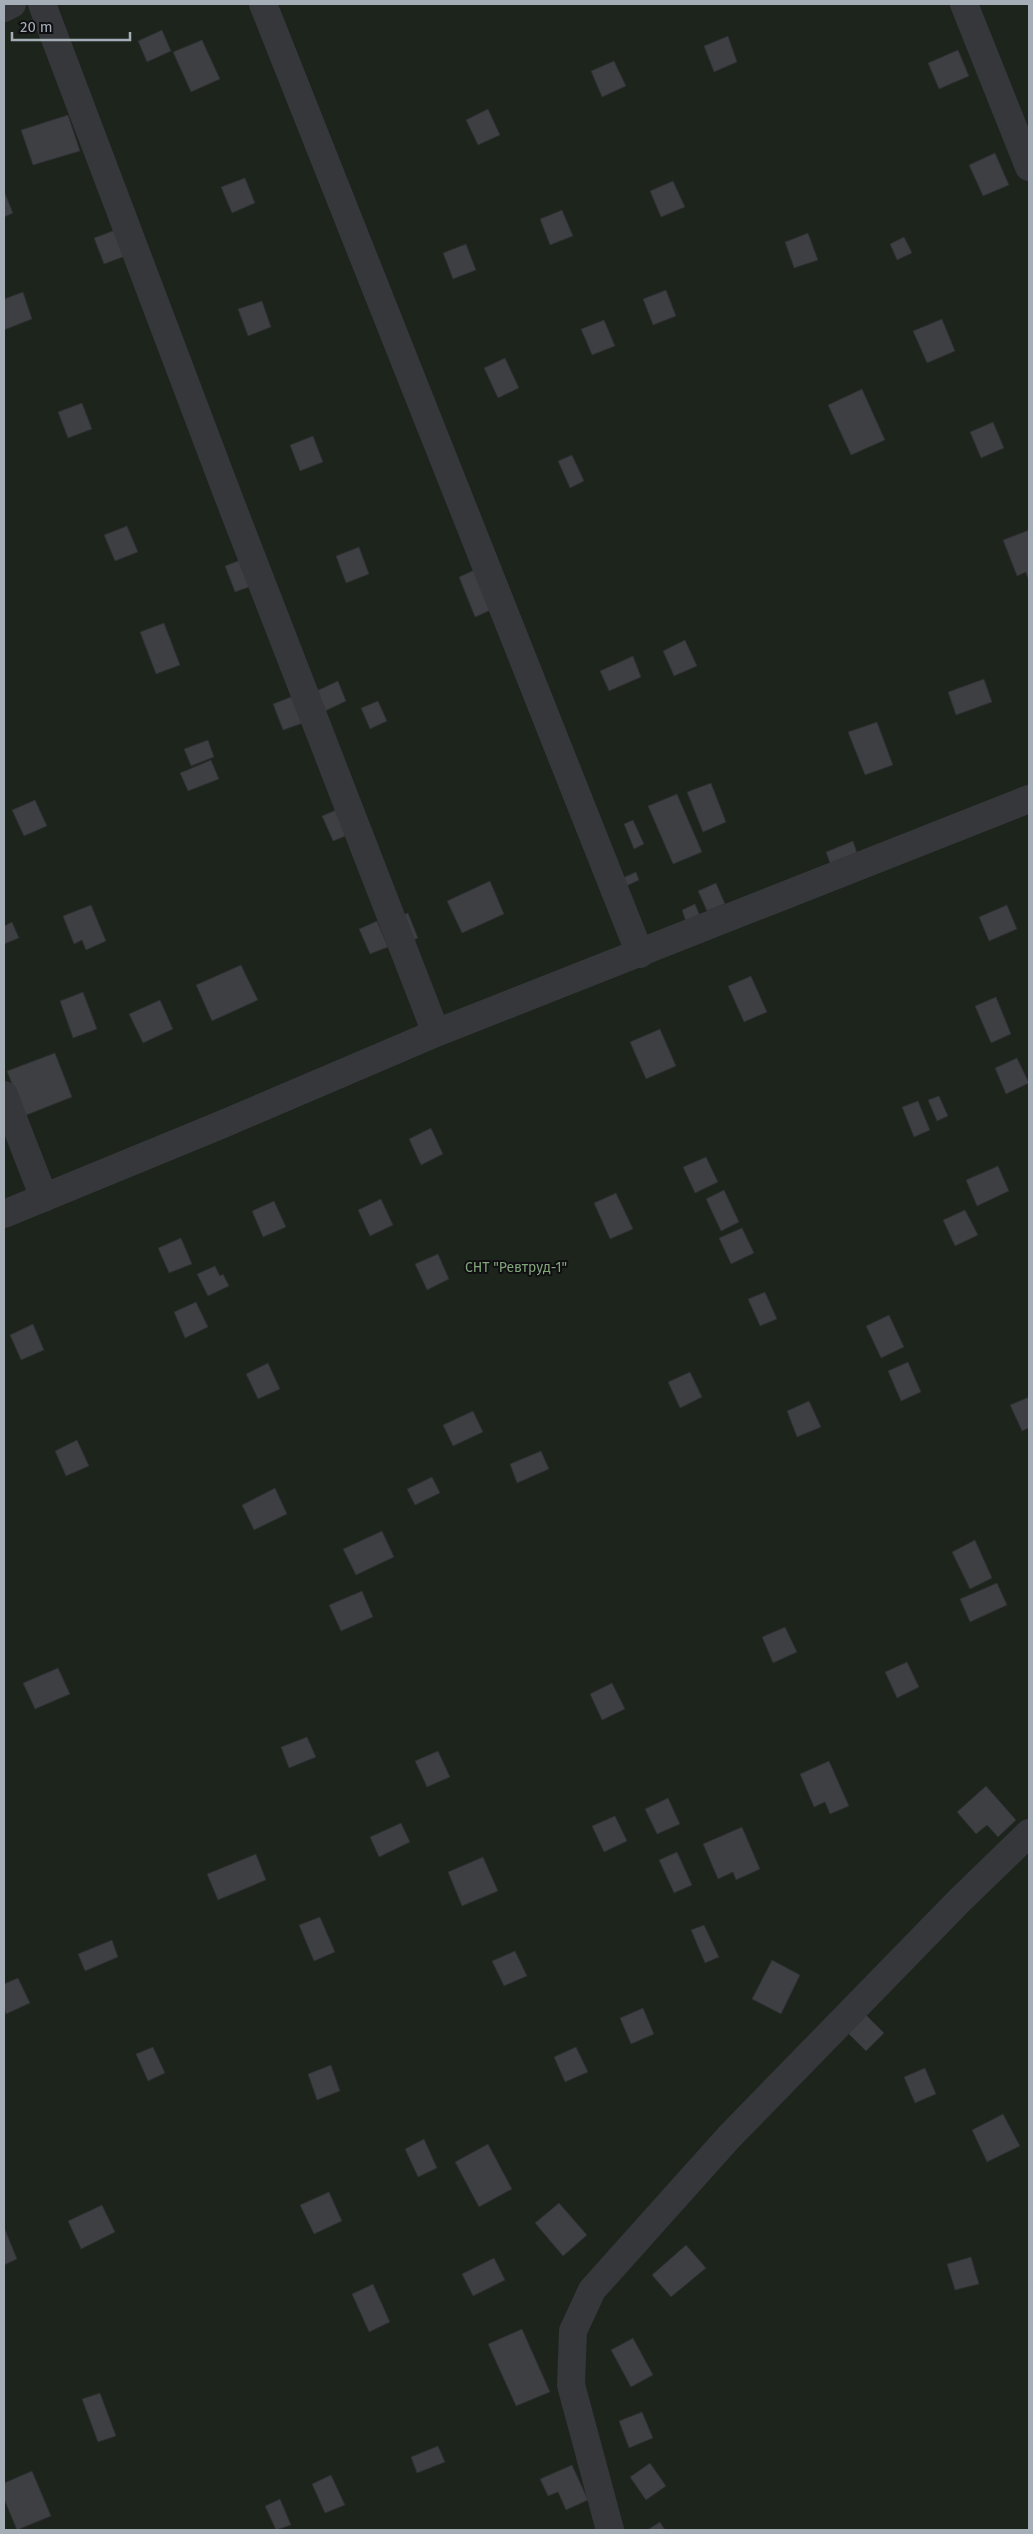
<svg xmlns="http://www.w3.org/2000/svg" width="1033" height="2534" viewBox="0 0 1033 2534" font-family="'Fira Sans',sans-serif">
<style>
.green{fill:#1c241c}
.building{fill:#3e3f43;stroke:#2e2f32}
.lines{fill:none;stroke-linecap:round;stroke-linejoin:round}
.street{stroke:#35373b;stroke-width:28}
.labels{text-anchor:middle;stroke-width:4;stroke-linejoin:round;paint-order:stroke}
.park-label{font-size:14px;fill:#81a47a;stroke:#0f0f11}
</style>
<rect width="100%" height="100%" fill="#141416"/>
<path class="green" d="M4,4H1029V2530H4Z"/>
<path class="building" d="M162,30L171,51L147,62L138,41Z
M728,36L737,62L714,72L704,46Z
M202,40L220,79L191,92L173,52Z
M958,50L969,76L939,89L928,63Z
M614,61L626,86L602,97L591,71Z
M488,109L500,135L478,145L466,120Z
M68,115L80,151L33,165L21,130Z
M995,153L1009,185L983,196L969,165Z
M245,178L255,203L232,213L221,187Z
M673,181L685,207L661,217L650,191Z
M4,191L13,213L4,217Z
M562,210L573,236L550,245L540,219Z
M118,229L128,255L104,264L94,238Z
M808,233L818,260L794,268L785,242Z
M904,237L912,253L897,260L890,244Z
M466,244L476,270L453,279L443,253Z
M666,290L676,316L653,325L643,299Z
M23,292L32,319L4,330V299Z
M262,301L271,327L248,336L238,309Z
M942,319L955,351L927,363L913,331Z
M604,320L615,346L592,355L581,329Z
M505,358L519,388L498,398L484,368Z
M862,389L885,440L851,455L828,405Z
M82,403L92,429L68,438L58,412Z
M993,422L1004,448L981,458L970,432Z
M313,436L323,462L300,471L290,445Z
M572,455L584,481L570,488L558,461Z
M127,526L138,552L115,561L104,535Z
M1029,530V582L1026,572L1017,576L1003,540Z
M359,547L369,574L346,583L336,556Z
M248,557L258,584L235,592L225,566Z
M481,567L498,607L475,617L459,577Z
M164,623L180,665L156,674L140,632Z
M685,640L697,666L674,676L663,651Z
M633,656L641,677L609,691L600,671Z
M984,679L992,702L956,715L948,692Z
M338,681L346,701L319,714L310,694Z
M296,695L306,722L283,730L273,704Z
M378,701L387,721L370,729L361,708Z
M877,722L893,765L865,775L848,732Z
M208,740L214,757L191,766L184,749Z
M211,760L219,779L188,791L180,773Z
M711,783L726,822L703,832L687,792Z
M677,794L702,852L673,864L648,806Z
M35,800L47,826L24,836L12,810Z
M345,806L356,832L333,841L322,816Z
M633,820L644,844L634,849L624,824Z
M853,841L857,853L830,863L826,852Z
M636,872L639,880L622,888L618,880Z
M490,881L504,914L462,933L447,901Z
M716,883L725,904L707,911L698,891Z
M695,904L700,916L686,922L682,910Z
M91,905L106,941L86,950L82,940L74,944L63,916Z
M1007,905L1017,929L989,941L979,917Z
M408,913L418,938L404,944L394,919Z
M377,921L388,947L370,954L359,929Z
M12,922L19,938L4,944V926Z
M241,965L258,1000L212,1021L196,985Z
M751,976L767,1012L744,1022L728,986Z
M83,992L97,1029L73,1038L60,1001Z
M996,997L1011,1034L991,1043L975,1006Z
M160,1000L173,1029L143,1043L129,1014Z
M660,1029L676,1066L646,1079L630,1042Z
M55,1053L72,1097L24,1116L7,1071Z
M1017,1058L1029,1083L1006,1094L995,1068Z
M939,1096L948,1116L937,1121L928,1100Z
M918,1101L930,1130L914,1137L902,1107Z
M431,1128L443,1154L421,1165L409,1139Z
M706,1157L718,1182L695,1193L683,1167Z
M998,1166L1009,1191L977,1206L966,1180Z
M724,1190L739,1222L721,1231L706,1199Z
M616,1193L633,1229L610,1239L594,1203Z
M381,1199L393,1225L370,1236L358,1210Z
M274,1201L286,1227L263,1237L252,1211Z
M965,1210L978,1235L955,1246L943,1220Z
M742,1228L754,1253L731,1264L719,1238Z
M181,1238L192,1264L169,1273L158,1248Z
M438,1254L449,1279L427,1290L415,1264Z
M215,1266L220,1276L223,1274L229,1286L208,1296L197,1274Z
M765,1292L777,1319L760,1326L748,1299Z
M196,1302L208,1327L185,1338L174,1312Z
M889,1315L904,1347L881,1358L866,1326Z
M33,1324L44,1350L21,1360L10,1335Z
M908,1362L921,1392L901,1401L888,1371Z
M268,1363L280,1389L258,1399L246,1374Z
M690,1372L702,1397L680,1408L668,1382Z
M1029,1397V1428L1022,1431L1010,1405Z
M809,1401L821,1427L797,1437L787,1411Z
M473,1411L483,1432L453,1446L443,1425Z
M77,1440L89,1466L66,1476L55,1451Z
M541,1451L549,1469L517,1483L510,1464Z
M432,1477L440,1493L415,1505L407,1489Z
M275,1488L287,1514L254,1530L242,1505Z
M382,1531L394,1557L356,1575L343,1549Z
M975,1540L992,1578L970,1589L952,1552Z
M997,1583L1007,1605L970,1622L960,1599Z
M362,1591L373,1617L341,1631L329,1605Z
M785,1627L797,1652L773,1663L762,1637Z
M907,1662L919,1687L897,1698L885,1672Z
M58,1668L70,1694L35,1709L23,1683Z
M612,1683L625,1709L602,1720L590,1694Z
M307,1737L316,1757L289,1768L281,1747Z
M438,1751L450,1777L427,1787L415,1761Z
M829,1761L849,1806L830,1814L825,1802L814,1807L800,1774Z
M986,1786L1016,1820L998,1837L987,1825L976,1834L957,1812Z
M668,1798L680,1824L657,1834L645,1809Z
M615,1816L627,1841L604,1852L592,1826Z
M401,1823L410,1842L379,1857L370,1837Z
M742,1827L760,1869L736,1880L733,1872L718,1879L703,1844Z
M677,1852L692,1885L674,1893L659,1860Z
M256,1854L266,1880L218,1900L207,1874Z
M483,1857L498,1891L462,1906L448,1872Z
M320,1917L335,1952L314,1961L299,1925Z
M704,1925L719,1957L705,1963L691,1930Z
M112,1940L118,1957L85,1971L78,1954Z
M515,1951L527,1976L504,1986L492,1961Z
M772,1960L800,1975L781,2014L752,1999Z
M18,1978L30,2003L6,2014L4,2008V1984Z
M643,2008L654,2034L631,2044L620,2018Z
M864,2013L884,2033L866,2051L846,2031Z
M153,2047L165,2073L148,2081L136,2054Z
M576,2047L588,2072L565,2082L554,2057Z
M331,2065L340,2091L317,2100L308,2074Z
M925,2068L936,2094L915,2103L904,2077Z
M1003,2114L1020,2146L987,2162L972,2130Z
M424,2139L437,2168L418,2177L405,2149Z
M488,2144L512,2189L479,2207L455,2162Z
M329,2192L342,2221L314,2234L300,2205Z
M559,2203L587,2235L563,2256L535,2223Z
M102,2205L115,2232L81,2249L68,2221Z
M4,2227L17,2259L4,2265Z
M686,2245L706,2268L671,2297L652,2275Z
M971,2257L979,2284L955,2290L947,2264Z
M494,2258L505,2280L473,2296L462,2274Z
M373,2284L390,2322L369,2332L352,2294Z
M522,2329L550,2392L516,2406L488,2344Z
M633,2338L653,2375L631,2387L611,2350Z
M100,2393L116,2436L98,2442L82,2399Z
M642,2412L653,2438L629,2448L619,2421Z
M438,2446L445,2462L417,2473L411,2457Z
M650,2463L666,2486L646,2500L630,2477Z
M572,2465L588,2500L566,2510L558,2492L548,2496L540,2479Z
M32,2471L51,2516L17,2530L4,2499V2483Z
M331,2475L345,2505L325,2513L312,2484Z
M280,2499L291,2525L276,2530L265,2506Z
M660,2522L665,2530H647Z"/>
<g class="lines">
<path class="street" d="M42,4L230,501L436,1033
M263,4L640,954
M964,4L1029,167
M4,8L12,4
M4,1095L44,1198
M4,1214L223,1124L436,1033L1029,799
M610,2530L571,2385L573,2331L592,2290L729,2137L959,1901L1029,1833"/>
</g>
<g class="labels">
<g class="park-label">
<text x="516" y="1272">СНТ "Ревтруд-1"</text>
</g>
</g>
<rect width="1033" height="2534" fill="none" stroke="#a5aeb7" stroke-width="10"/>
<path d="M12 32v8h118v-8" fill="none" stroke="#a5aeb7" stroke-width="2.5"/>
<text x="20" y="32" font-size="15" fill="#a5aeb7" stroke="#0f0f11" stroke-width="4" paint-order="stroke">20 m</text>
</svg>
